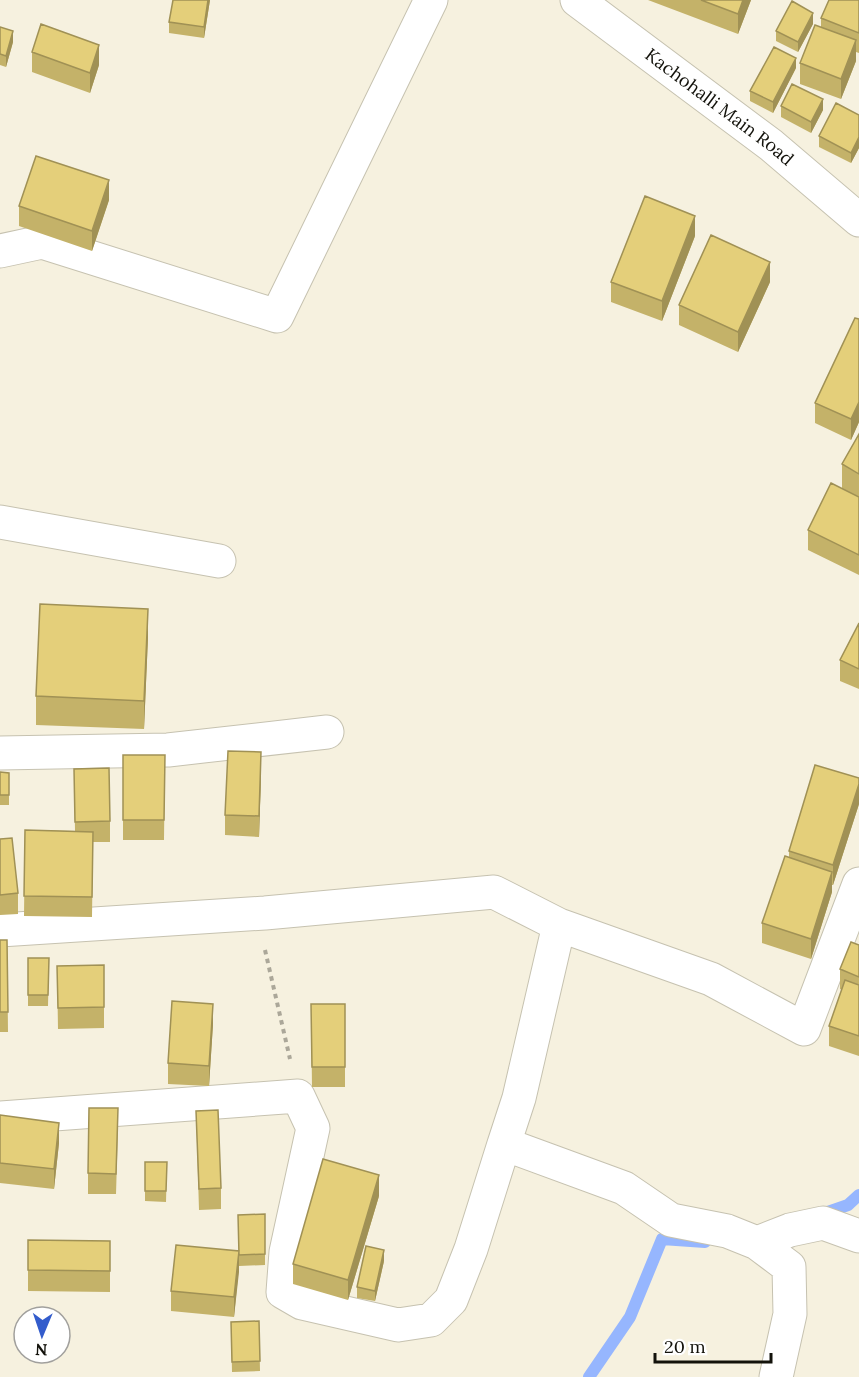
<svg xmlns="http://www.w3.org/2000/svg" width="859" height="1377" viewBox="0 0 859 1377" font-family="Lora,serif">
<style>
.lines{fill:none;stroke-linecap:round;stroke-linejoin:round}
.stream{stroke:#96b6fe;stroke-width:12}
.minor-casing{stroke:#c6c2b0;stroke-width:35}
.tertiary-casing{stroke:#c6c2b0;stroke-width:35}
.path{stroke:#aba799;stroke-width:4;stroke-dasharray:4.5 4.5;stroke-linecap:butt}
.minor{stroke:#fff;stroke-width:33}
.tertiary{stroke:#fff;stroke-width:33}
.wall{fill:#c4b269}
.shaded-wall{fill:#a09155}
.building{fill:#e4cf7a;stroke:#a09155;stroke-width:1.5}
.labels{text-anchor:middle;stroke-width:5;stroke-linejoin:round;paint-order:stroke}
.street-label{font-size:18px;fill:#13120b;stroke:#fff}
</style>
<rect width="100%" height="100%" fill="#f6f1df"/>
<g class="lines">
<path class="stream" d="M822,1214L848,1205L859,1195
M589,1377L630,1317L662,1239L705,1242"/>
<g class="minor-casing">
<path id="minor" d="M0,251L42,242L277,316L431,0
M0,522L219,561
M0,753L168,750L327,732
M559,925L519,1098L504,1144L624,1188L671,1220L727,1231L757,1243L789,1267L790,1314L776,1377
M0,930L265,913L494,892L559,925L711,979L804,1029L859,884
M0,1118L298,1096L313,1128L286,1252L283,1292L302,1303L398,1325L431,1320L451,1300L471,1249L504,1144
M757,1243L790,1230L823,1223L859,1236"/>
</g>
<g class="tertiary-casing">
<g id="tertiary">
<path id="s1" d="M577,0L771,145L859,220"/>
</g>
</g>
<path class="path" d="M265,950L290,1059"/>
<use href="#minor" class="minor"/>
<use href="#tertiary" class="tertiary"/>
</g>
<path class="wall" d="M210,0L204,38L169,33V22Z
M648,0H751L738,34Z
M859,0V53L856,52V61L841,99L800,84V63L821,27V18Z
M813,24L798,52L776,41V31Z
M0,27L13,42L6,67L0,65Z
M32,52L99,65L90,93L32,72Z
M796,68L773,113L750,101V91Z
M781,106L823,110L811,133L781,117Z
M859,115V148L851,163L819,147V136Z
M109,200L92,251L19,226V206Z
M695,236L662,321L611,302V282Z
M770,282L738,352L679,325V305Z
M859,319V422L851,440L815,423V403Z
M859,434V575L808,550V530L842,489V464Z
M859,623V689L840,681V660Z
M148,637L144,729L36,725V696Z
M123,755H165L164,840H123Z
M74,769L110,821V842H93L92,917L24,916L25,830L75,831Z
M0,772L9,773V805H0Z
M261,773L259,837L225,835V815Z
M859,778V804L833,885H832V892L811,959L762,943V923L789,858V851Z
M0,839L18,893V914L0,915Z
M0,940H7L8,1032H0Z
M859,945V1056L829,1046V1026L842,990L840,989V969Z
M28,958H49L48,1006H28Z
M104,965V1028L58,1029L57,966Z
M311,1004H345V1087H312Z
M213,1024L209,1086L168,1084V1063Z
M196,1111L221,1188V1209L199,1210Z
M0,1115L59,1143L54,1189L0,1183Z
M118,1128L116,1194H88V1173Z
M145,1162H167L166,1202L145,1201Z
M379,1196L348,1300L293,1284V1264Z
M265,1214V1265L239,1266L234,1317L171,1311V1291L238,1251Z
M28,1240L110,1241V1292L28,1291Z
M384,1261L375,1301L357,1298V1287Z
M259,1321L260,1371L232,1372L231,1322Z"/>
<path class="shaded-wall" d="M208,0H210L204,38V27Z
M743,0H751L738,34V14Z
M813,13V24L798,52V42Z
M13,31V42L6,67V56Z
M856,40V61L841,99V79Z
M99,45V65L90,93V73Z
M796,58V68L773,113V102Z
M823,99V110L811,133V122Z
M859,137V148L851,163V153Z
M109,180V200L92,251V231Z
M695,216V236L662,321V301Z
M770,262V282L738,352V332Z
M859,402V422L851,440V419Z
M148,609V637L144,729V701Z
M261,752V773L259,837V816Z
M859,784V804L833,885V865Z
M832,872V892L811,959V939Z
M213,1004V1024L209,1086V1066Z
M59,1123V1143L54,1189V1169Z
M379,1175V1196L348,1300V1280Z
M384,1250V1261L375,1301V1291Z
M239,1251V1272L234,1317V1297Z"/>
<path class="building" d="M173,0H208L204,27L169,22Z
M701,0H743L738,14Z
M829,0H859V33L821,18Z
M792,1L813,13L798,42L776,31Z
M41,24L99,45L90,73L32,52Z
M815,25L856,40L841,79L800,63Z
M0,27L13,31L6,56L0,54Z
M774,47L796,58L773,102L750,91Z
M792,84L823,99L811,122L781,106Z
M836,103L859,115V137L851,153L819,136Z
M36,156L109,180L92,231L19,206Z
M645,196L695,216L662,301L611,282Z
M711,235L770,262L738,332L679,305Z
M855,318L859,319V402L851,419L815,403Z
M859,434V474L842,464Z
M831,483L859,497V555L808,530Z
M40,604L148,609L144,701L36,696Z
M859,623V669L840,660Z
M228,751L261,752L259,816L225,815Z
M123,755H165L164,820H123Z
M815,765L859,778V784L833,865L789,851Z
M109,768L110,821L75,822L74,769Z
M0,772L9,773V795H0Z
M25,830L93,832L92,897L24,896Z
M12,838L18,893L0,895V839Z
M785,856L832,872L811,939L762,923Z
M0,940H7L8,1012H0Z
M851,942L859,945V977L840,969Z
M28,958H49L48,995H28Z
M104,965V1007L58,1008L57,966Z
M845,980L859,985V1036L829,1026Z
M172,1001L213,1004L209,1066L168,1063Z
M311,1004H345V1067H312Z
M89,1108H118L116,1174L88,1173Z
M218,1110L221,1188L199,1189L196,1111Z
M0,1115L59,1123L54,1169L0,1163Z
M323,1159L379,1175L348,1280L293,1264Z
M145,1162H167L166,1191H145Z
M265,1214V1254L239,1255L238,1215Z
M28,1240L110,1241V1271L28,1270Z
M176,1245L239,1251L234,1297L171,1291Z
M366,1246L384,1250L375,1291L357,1287Z
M259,1321L260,1361L232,1362L231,1322Z"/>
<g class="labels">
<g class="street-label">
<text dy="6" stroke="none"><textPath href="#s1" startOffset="178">Kachohalli Main Road</textPath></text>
</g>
</g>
<g transform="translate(42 1335) rotate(182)"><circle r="28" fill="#ffffff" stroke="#a1a09d" stroke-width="1.5"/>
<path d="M0-4.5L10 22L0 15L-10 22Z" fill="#335ccc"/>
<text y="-9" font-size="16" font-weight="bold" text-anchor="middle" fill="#13120b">N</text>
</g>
<path d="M655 1353v9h116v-9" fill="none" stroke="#13120b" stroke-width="3"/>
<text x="664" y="1353" font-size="18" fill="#13120b" stroke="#ffffff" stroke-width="4.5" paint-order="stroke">20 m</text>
</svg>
